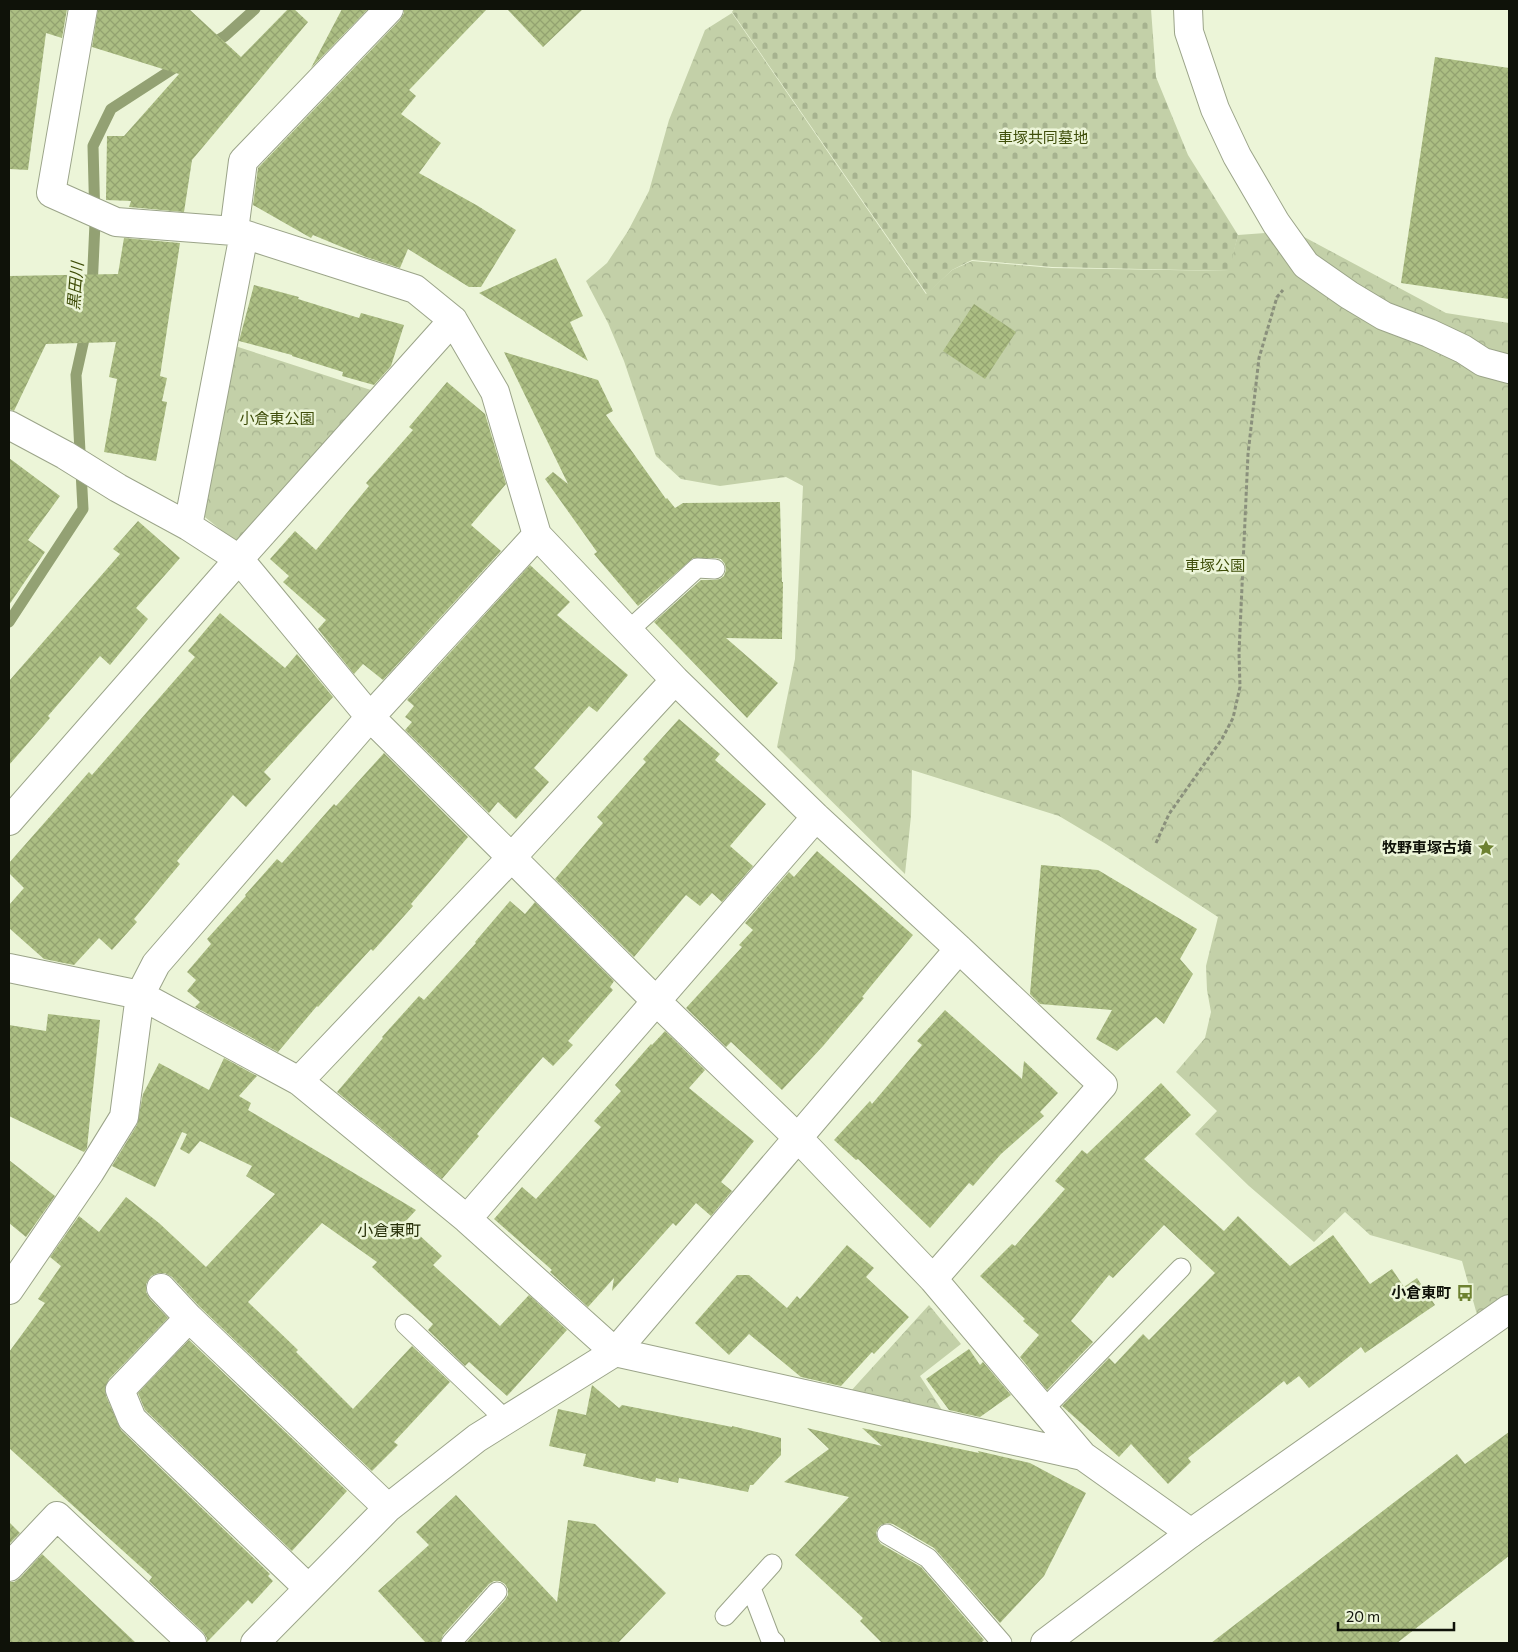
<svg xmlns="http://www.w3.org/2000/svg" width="1518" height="1652" viewBox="0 0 1518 1652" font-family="Commissioner,'Noto Sans JP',sans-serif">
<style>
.forest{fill:url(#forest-crowns)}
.cemetery{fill:url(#cemetery-stones)}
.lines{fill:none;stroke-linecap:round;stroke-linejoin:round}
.stream{stroke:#93a173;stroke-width:11}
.building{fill:url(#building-cross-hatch)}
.lane-casing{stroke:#9ba489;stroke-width:21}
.street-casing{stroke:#9ba489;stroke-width:30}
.secondary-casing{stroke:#9ba489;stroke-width:30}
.path{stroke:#8a907c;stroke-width:3;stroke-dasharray:4 2.5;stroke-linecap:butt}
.lane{stroke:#fff;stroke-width:19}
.street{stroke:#fff;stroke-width:28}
.secondary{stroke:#fff;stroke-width:28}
.labels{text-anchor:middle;stroke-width:5;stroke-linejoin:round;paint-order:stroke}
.park-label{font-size:15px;fill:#3e4d09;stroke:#ecf5d8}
.poi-label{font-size:15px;font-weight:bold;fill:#0f1209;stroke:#ecf5d8;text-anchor:end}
.water-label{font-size:16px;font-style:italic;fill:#3d4c06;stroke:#ecf5d8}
.neighbourhood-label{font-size:16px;fill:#252e07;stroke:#ecf5d8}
</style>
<defs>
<pattern id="forest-crowns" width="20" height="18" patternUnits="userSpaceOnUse" patternTransform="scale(1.25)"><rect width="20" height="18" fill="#c3d0a8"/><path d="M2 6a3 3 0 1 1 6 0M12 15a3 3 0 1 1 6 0" fill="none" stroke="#a6b28f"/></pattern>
<pattern id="cemetery-stones" width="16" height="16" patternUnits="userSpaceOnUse" patternTransform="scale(1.25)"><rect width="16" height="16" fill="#c3d0a8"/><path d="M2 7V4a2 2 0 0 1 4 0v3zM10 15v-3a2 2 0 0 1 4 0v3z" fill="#a6b28f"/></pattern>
<pattern id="building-cross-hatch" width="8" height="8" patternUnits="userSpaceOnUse" patternTransform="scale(1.25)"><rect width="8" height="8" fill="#acbe83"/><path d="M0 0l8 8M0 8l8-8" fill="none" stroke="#93a270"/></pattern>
</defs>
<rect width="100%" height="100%" fill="#ecf5d8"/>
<path class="forest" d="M732,13L926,294L952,270L972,261L1052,268L1228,271L1238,235L1293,231L1446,313L1509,323V1309L1481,1329L1462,1261L1370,1235L1345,1212L1314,1242L1249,1186L1195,1134L1217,1111L1176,1072L1205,1038L1211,1012L1207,990L1206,966L1218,917L1106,844L1059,816L912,770L911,816L905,874L777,747L795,659L803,486L786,477L720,486L681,479L656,456L624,361L608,323L586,281L607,263L628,231L649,191L669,120L705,30Z
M235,346L374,391L240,545L201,514Z
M929,1305L961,1344L920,1376L942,1410L850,1392Z"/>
<path class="cemetery" d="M734,9H1151L1156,77L1188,155L1238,235L1229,271L1052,267L972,260L952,270L927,294L732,12Z"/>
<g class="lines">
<path class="stream" d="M208,46L225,36L255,9
M92,289L95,223L93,146L111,109L182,63
M9,622L83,509L76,375L86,330"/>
</g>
<path class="building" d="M9,9H67L62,38L46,33L28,170L9,169Z
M98,9H189L241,57L288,9H294L308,22L192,160L184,212L129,207L131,201L106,200L107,136H124L179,74L92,47Z
M342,9H368L311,68Z
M404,9H487L409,90L416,96L401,114L441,143L419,173L478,206L516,230L481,287H469L408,249L400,268L366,257L313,235L311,238L253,205L258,168L400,20L404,13Z
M507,9H583L543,47Z
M1435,57L1509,68V299L1401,283Z
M124,238L180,243L160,376L167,378L162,401L167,402L156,461L104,452L117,379L109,377L116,342L46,344L14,411L9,409V276L118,274Z
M556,258L583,316L570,322L588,361L479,293Z
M254,285L299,297L298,299L359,318L361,313L404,325L391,366L374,385L342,376L343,372L292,356V355L239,341Z
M974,304L1016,332L985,379L943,351Z
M504,352L598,380L613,411L606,415L666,499L667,498L675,508L683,503L780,502L782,582H783L782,639L726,638L778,683L747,718L654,622L701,580H714L720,579L724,576L726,570L725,564L721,559L716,558H693L638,606L594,554L597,552L545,479L553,472L568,484Z
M447,382L485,414L506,484L471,525L501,551L383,680L363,664L354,674L318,629L326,620L283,582L289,576L270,559L295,531L316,550L369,486L366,483L413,430L409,427Z
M9,458L60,496L28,540L45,552L9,605Z
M138,521L180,558L136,608L148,619L110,665L100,656L48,716L50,718L9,765V681L120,554L113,549Z
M530,565L570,602L557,615L628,675L597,712L589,706L534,768L549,782L516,819L498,802L489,813L405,730L412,722L405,717L414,706L407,700Z
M220,613L285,668L297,654L333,697L264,772L271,779L246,807L233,795L177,861L180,864L134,919L137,922L112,950L99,938L74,965L44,959L9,928V905L24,888L9,873V863L89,772L92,775L195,657L188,651Z
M679,719L720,754L715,760L766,804L730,846L753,866L722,902L712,893L700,906L686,895L634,957L555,879L603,823L597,817L646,762L643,759Z
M384,753L468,837L411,904L413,906L373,951L371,949L318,1007L317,1006L278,1052L195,1007L200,1002L187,991L196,980L187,972L211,944L207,939L246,896L245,895L277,859L282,863L334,804L336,806Z
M817,851L913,935L862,997L864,998L823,1046L782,1090L731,1042L726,1047L686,1008L742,947L739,945L753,930L745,923L789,872L794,877Z
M1041,865L1098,870L1197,929L1180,959L1193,974L1164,1024L1156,1017L1117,1051L1096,1039L1112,1010L1040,1004L1030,994Z
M510,901L525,914L535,902L614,981L610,987L613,990L568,1041L573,1045L553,1066L543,1057L477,1134L479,1136L442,1179L337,1092L383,1038L382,1037L419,996L424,1000L476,943L475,942Z
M945,1010L1022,1079L1024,1061L1058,1093L1040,1112L1044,1116L1001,1154L973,1186L969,1183L930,1228L858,1159L856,1160L834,1140L870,1101L872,1104L922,1045L917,1041Z
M48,1014L100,1020L87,1148L84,1152L9,1116V1025L46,1031Z
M665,1031L705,1070L689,1088L754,1141L721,1182L732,1191L711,1216L696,1203L676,1226L673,1223L612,1291L614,1278L588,1307L550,1272L552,1270L494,1219L522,1187L536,1199L601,1127L594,1121L621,1091L615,1085L651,1044L652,1045Z
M224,1058L257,1076L239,1096L251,1103L248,1110L416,1210L405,1222L442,1256L433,1265L500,1326L529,1295L567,1330L507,1396L469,1362L465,1366L428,1330L433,1324L372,1267L377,1262L322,1223L248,1302L298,1350L296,1352L353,1409L412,1346L450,1382L394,1442L398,1445L372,1471L200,1307L172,1277L165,1273H158L151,1276L146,1284V1292L150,1299L168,1318L109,1379L105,1388L106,1396L121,1430L270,1574L268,1576L273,1581L252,1604L248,1600L207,1642V1638L203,1632L149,1581L152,1577L9,1448V1352L45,1303L38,1299L61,1266L50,1257L79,1216L99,1232L126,1197L159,1223L206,1267L275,1194L246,1176L252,1166L200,1141L189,1154L180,1149L187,1134L182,1132L155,1187L112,1166L137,1125L143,1094L159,1063L209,1090Z
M1161,1083L1191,1115L1144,1159L1224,1231L1238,1216L1290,1266L1333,1235L1370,1284L1392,1269L1404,1287L1417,1278L1435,1305L1365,1353L1361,1347L1309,1388L1299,1376L1287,1385L1284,1381L1188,1458L1191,1462L1168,1484L1131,1444L1119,1457L1062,1406L1109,1358L1115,1364L1143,1334L1149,1340L1215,1273L1164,1225L1113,1278L1109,1275L1071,1321L1093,1342L1047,1390L1020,1357L1039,1335L1023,1321L1025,1319L980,1276L1012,1244L1015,1246L1065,1189L1055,1181L1082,1150L1087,1154Z
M9,1160L55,1196L26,1237L9,1223Z
M847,1245L874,1268L866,1277L909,1317L874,1354L872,1352L841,1386L801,1377L749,1334L729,1355L695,1323L737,1275H749L787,1308L797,1296L800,1299Z
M189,1340L347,1491L292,1551L145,1410L138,1393Z
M969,1349L980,1365L983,1362L1011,1395L980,1417L949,1410L926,1379Z
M592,1385L619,1408L622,1405L732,1427V1426L781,1438V1455L753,1485H750L748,1492L679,1478L678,1483L656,1478L655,1482L583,1466L586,1454L549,1446L558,1409L586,1415Z
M807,1428L882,1446L862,1428L979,1453L978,1451L1030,1463L1086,1493L1044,1576L1000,1623L934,1548L893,1524L887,1523L881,1525L878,1528L876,1533L878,1540L881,1544L921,1567L984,1640L981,1643H882L860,1621L863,1618L795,1555L849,1497L784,1482L829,1449Z
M1509,1432V1556L1397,1643H1211L1457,1454L1465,1464Z
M456,1495L557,1602L568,1520L595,1524L666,1593L618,1643H466L505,1600L508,1595V1589L505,1584L500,1581H494L489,1584L443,1635L440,1643H426L378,1591L429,1545L416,1532Z
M9,1522L20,1533L9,1544Z
M42,1554L136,1643H9V1582H14L20,1578Z"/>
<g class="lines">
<g class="lane-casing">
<path id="lane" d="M628,631L697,568L715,569
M405,1324L506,1420
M1044,1409L1181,1268
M887,1534L928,1558L1002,1643
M751,1588L770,1638L775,1643
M725,1616L772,1564
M451,1643L497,1592"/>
</g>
<g class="street-casing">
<path id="street" d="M1188,9L1189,32L1215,109L1237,156L1276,223L1306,265L1349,295L1384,316L1429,333L1463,349L1483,362L1509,369
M234,231L243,161L389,9
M9,425L65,455L118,488L188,526L239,559L370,717L657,1002L798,1138L933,1279L1083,1456L1191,1533
M188,526L244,234
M537,535L675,680L816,817L959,949L1103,1085L933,1279
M9,821L239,559L453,320
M9,968L140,995L299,1081L467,1219L615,1352L1083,1456
M299,1081L511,858L675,680
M467,1219L816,817
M161,1288L189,1318L388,1508
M9,1290L90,1172L124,1117L140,995L156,964L370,717L537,535L495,392L453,320L415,289L234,231L116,222L51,193L83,9
M189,1318L120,1390L132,1419L308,1588
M9,1567L57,1516L192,1643
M255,1643L388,1508L477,1438L615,1352L959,949"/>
</g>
<g class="secondary-casing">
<path id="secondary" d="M1045,1643L1191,1533L1509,1309"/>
</g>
<path class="path" d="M1156,843L1169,814L1222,739L1233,718L1240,687L1239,653L1248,454L1259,358L1277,297L1283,290"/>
<use href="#lane" class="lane"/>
<use href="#street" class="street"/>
<use href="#secondary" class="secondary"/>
</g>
<defs>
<g id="sight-bare" transform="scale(1.35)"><path d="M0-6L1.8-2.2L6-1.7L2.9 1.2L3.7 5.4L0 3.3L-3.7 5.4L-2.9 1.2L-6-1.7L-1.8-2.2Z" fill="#6d8131" stroke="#ecf5d8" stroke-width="2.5" paint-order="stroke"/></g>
<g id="bus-bare" transform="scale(1.35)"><path d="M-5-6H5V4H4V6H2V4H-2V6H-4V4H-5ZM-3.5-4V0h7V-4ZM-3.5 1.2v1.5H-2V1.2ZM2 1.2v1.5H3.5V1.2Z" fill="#6d8131" stroke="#ecf5d8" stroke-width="2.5" paint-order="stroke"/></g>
</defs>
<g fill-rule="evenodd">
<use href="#sight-bare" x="1486" y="848"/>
<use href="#bus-bare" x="1465" y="1293"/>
</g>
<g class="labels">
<g class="park-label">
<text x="1043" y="143">車塚共同墓地</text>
<text x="277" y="424">小倉東公園</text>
<text x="1215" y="571">車塚公園</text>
</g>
<g class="poi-label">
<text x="1472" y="853">牧野車塚古墳</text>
<text x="1451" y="1298">小倉東町</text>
</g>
<g class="water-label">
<text transform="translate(75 286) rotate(-85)" y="6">黒田川</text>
</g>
<g class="neighbourhood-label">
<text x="389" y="1236">小倉東町</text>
</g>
</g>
<rect width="1518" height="1652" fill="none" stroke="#0f1209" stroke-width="20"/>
<path d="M1338 1622v8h116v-8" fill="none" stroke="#0f1209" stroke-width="2.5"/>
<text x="1346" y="1622" font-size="15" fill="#0f1209" stroke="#ecf5d8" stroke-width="4" paint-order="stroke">20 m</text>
</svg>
